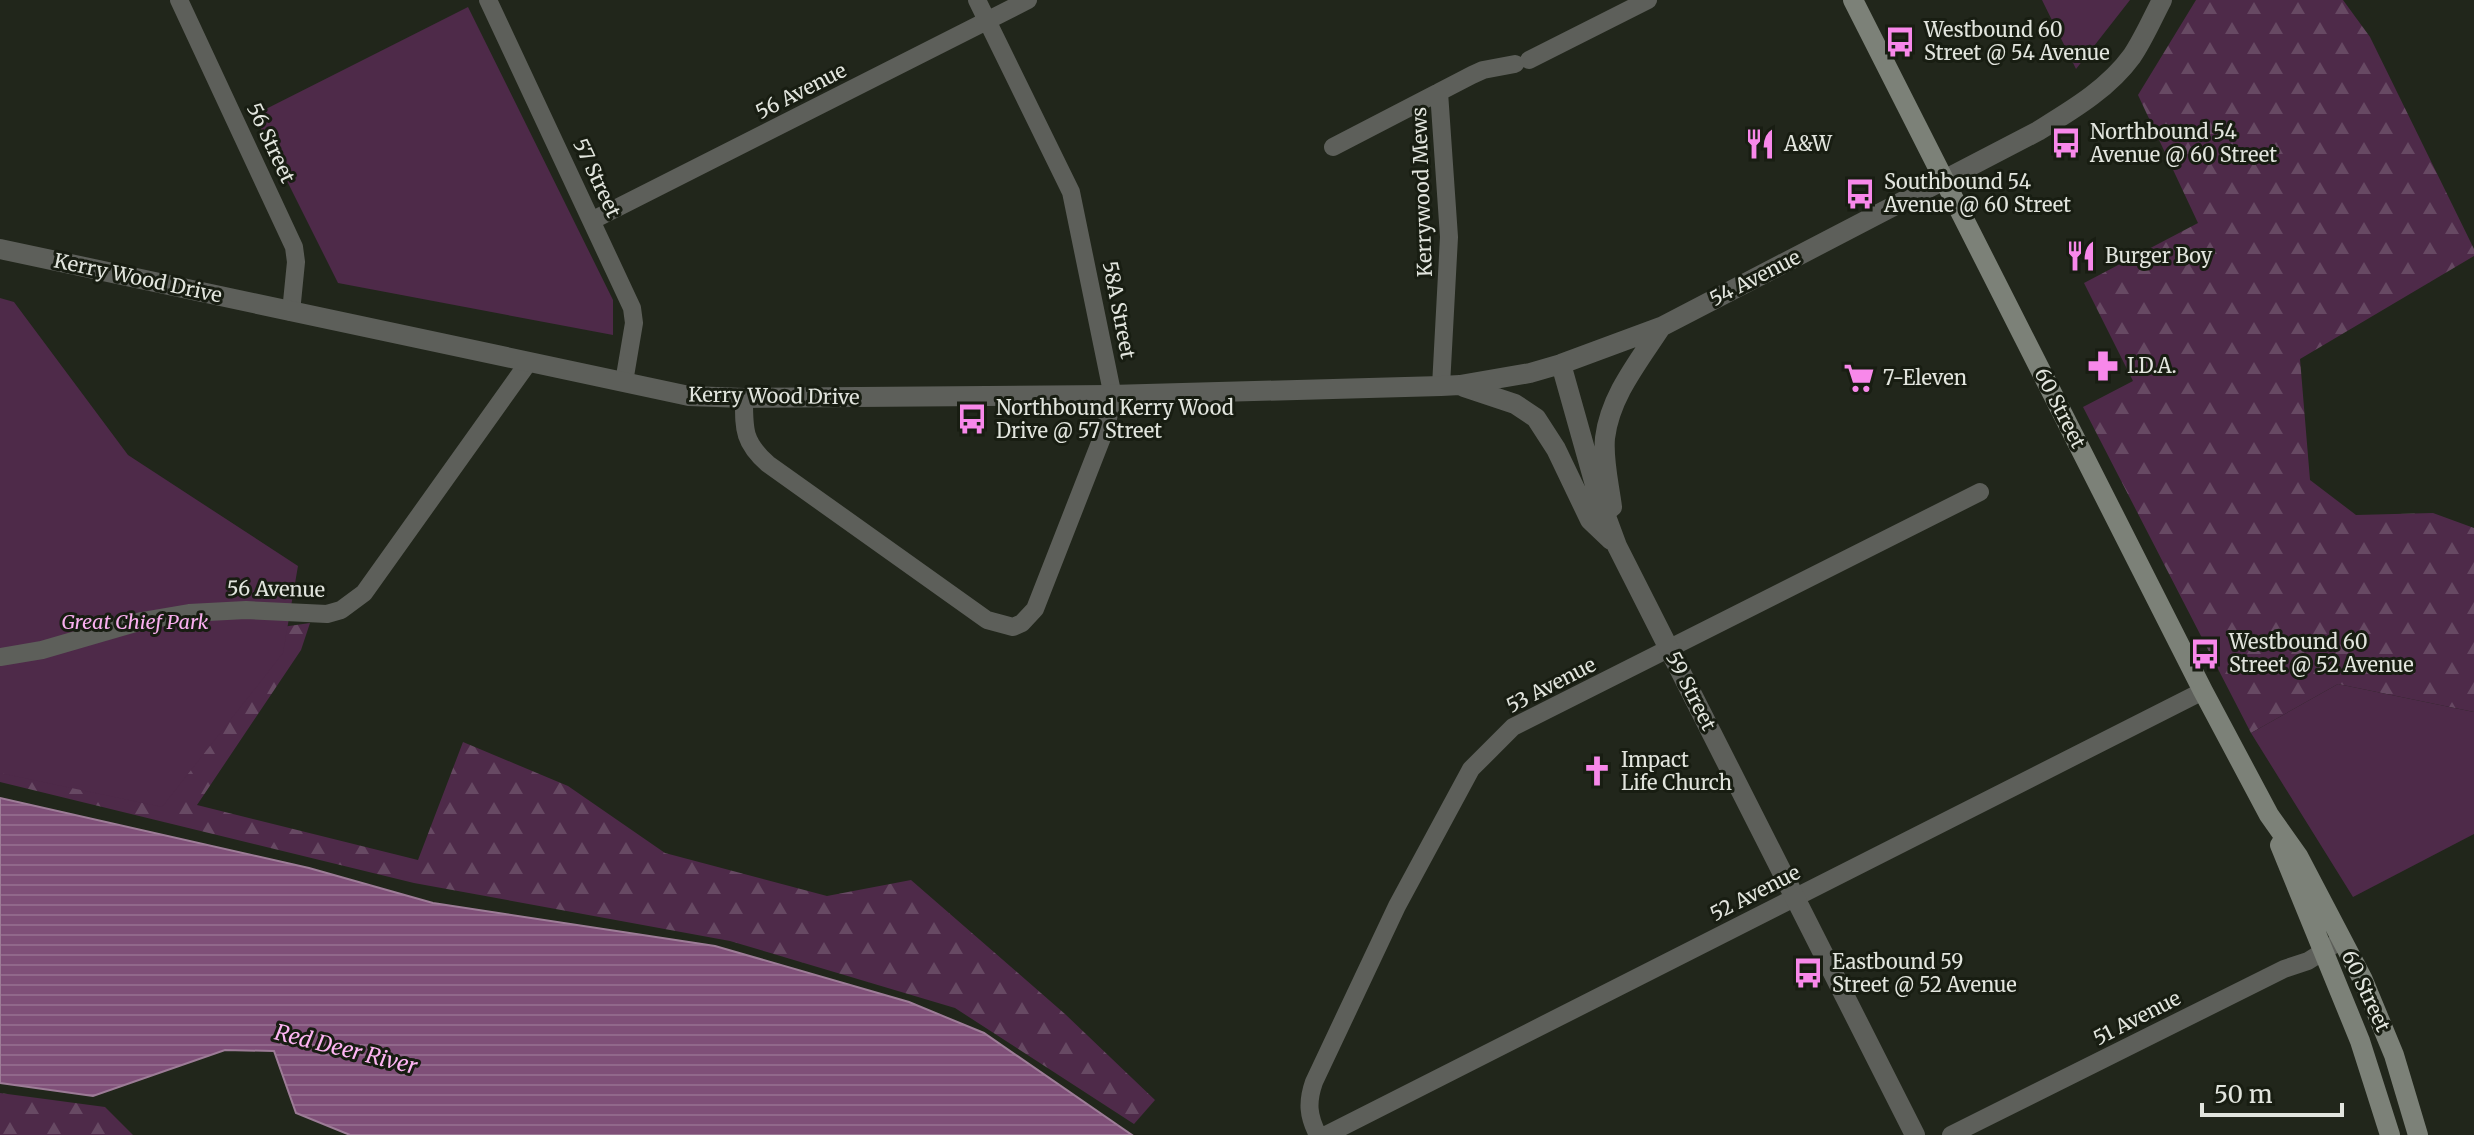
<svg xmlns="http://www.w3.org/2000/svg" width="2474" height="1135" viewBox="0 0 2474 1135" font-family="Merriweather,serif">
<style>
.forest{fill:url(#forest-firs)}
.green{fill:#4e2a49}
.water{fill:url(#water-rules);stroke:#9d7c97;stroke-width:2}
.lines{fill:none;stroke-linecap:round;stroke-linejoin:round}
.minor{stroke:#5d5f5a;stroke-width:18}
.tertiary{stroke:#5d5f5a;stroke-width:20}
.secondary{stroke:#7c8178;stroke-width:20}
.labels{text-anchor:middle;stroke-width:6;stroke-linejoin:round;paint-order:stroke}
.poi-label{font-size:20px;fill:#e2e5de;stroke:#181d12;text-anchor:start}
.street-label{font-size:20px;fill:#e2e5de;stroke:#181d12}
.park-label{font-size:20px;font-style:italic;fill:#f9afee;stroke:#181d12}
.water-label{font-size:22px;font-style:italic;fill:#feb5f3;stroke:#181d12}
</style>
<defs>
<pattern id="forest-firs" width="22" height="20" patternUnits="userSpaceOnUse" patternTransform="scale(2)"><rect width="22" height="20" fill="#4e2a49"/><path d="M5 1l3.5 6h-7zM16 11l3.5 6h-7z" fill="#674963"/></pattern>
<pattern id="water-rules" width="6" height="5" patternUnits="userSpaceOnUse" patternTransform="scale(2)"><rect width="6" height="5" fill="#7f4f78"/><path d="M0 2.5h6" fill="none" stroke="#91688b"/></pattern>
</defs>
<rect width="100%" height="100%" fill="#21261b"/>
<path class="forest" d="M2196,0H2343L2370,37L2474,249V256L2300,359L2310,480L2356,515L2433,513L2474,528V712L2338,684L2251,733L2083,407L2133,381L2084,283L2198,223L2138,95Z
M310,623L301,650L197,805L418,860L463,742L568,786L665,853L827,896L911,880L1065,1014L1155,1100L1134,1124L955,1008L730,941L414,883L0,782V674L133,648Z
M0,1093L105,1107L133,1135H0Z"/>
<path class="green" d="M2042,0H2130L2076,69Z
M468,7L613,300V335L338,283L254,115Z
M0,298L14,302L128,455L298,566L283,653L162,807L0,773Z
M2338,684L2474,712V834L2353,897L2251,733Z"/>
<path class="water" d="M0,798L309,868L433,903L715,946L909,1002L984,1033L1132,1135H350L296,1113L274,1051L225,1050L93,1096L0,1083Z"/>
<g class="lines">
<path class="minor" d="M179,0L294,247L296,262L291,312
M488,0L632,308L634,323L624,382
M1529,60L1648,0
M1439,92L1449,237L1441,386
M1333,147L1472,75L1483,70L1515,64
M593,220L1028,0
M744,398C744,429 743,442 768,464L987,620L1013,627L1022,623L1035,609L1105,430L1110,410L1111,387L1071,192L977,0
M0,657L42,650L142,621L189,613L246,610L327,614L341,610L364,593L528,363
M1318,1135C1308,1116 1307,1102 1314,1082L1397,906L1471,769L1513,727L1980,492
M1326,1135L2203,691
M1951,1135L2284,969L2308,961L2335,944"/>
<path class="tertiary" d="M0,249L689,396L744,398L1110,395L1441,386L1460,385L1530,373L1561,364L1661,327L2038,131C2072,110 2108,89 2132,56C2144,38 2152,19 2162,0
M1561,364L1597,492L1617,546L1915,1135
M1464,387L1515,404L1536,418L1556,449L1590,520L1611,540
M1612,507C1609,484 1603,460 1605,438C1610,396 1639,361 1661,327"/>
<path class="secondary" d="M1853,0L2203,691L2269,815L2298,856L2363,980L2394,1055L2418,1135
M2280,845L2360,1041L2390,1135"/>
</g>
<defs>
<g id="bus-bare" transform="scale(2.4)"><path d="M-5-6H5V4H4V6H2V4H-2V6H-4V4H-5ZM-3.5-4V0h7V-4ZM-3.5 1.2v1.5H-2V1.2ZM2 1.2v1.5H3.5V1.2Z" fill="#f888ea" stroke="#181d12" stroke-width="2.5" paint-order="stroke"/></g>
<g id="restaurant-bare" transform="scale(2.4)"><path d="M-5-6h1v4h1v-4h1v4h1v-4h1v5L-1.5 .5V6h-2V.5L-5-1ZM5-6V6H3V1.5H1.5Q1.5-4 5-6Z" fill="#f888ea" stroke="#181d12" stroke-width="2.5" paint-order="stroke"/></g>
<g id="pharmacy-bare" transform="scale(2.4)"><path d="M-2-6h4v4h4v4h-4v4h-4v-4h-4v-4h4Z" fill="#f888ea" stroke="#181d12" stroke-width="2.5" paint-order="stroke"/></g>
<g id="supermarket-bare" transform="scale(2.4)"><path d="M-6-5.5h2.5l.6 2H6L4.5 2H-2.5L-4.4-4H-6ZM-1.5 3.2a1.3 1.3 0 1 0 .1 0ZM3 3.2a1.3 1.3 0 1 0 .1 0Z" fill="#f888ea" stroke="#181d12" stroke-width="2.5" paint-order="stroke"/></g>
<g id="church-bare" transform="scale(2.4)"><path d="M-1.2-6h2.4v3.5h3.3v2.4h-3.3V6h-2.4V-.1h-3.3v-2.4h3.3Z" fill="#f888ea" stroke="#181d12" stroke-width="2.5" paint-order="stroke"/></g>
</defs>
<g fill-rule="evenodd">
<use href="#bus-bare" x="1900" y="42"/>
<use href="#bus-bare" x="2066" y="143"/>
<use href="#restaurant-bare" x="1760" y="144"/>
<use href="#bus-bare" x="1860" y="194"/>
<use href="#restaurant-bare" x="2081" y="256"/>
<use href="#pharmacy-bare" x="2103" y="366"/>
<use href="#supermarket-bare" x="1859" y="378"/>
<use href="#bus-bare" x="972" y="419"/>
<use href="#bus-bare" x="2205" y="654"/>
<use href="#church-bare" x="1597" y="771"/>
<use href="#bus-bare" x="1808" y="973"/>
</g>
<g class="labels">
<g class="poi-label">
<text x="1924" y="37">Westbound 60<tspan x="1924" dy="23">Street @ 54 Avenue</tspan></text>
<text x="2090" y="139">Northbound 54<tspan x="2090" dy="23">Avenue @ 60 Street</tspan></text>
<text x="1784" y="151">A&amp;W</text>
<text x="1884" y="189">Southbound 54<tspan x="1884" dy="23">Avenue @ 60 Street</tspan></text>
<text x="2105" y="263">Burger Boy</text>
<text x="2127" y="373">I.D.A.</text>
<text x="1883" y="385">7-Eleven</text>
<text x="996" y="415">Northbound Kerry Wood<tspan x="996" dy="23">Drive @ 57 Street</tspan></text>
<text x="2229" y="649">Westbound 60<tspan x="2229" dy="23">Street @ 52 Avenue</tspan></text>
<text x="1621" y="767">Impact<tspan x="1621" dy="23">Life Church</tspan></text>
<text x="1832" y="969">Eastbound 59<tspan x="1832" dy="23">Street @ 52 Avenue</tspan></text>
</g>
<g class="street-label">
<text transform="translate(801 91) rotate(-27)" y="7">56 Avenue</text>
<text transform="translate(271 143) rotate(65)" y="7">56 Street</text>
<text transform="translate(597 178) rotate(65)" y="7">57 Street</text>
<text transform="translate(1422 192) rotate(-92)" y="7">Kerrywood Mews</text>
<text transform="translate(138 278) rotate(12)" y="7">Kerry Wood Drive</text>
<text transform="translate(1755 278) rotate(-27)" y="7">54 Avenue</text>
<text transform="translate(1119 310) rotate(79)" y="7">58A Street</text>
<text transform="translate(774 396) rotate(1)" y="7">Kerry Wood Drive</text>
<text transform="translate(2060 408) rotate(63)" y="7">60 Street</text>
<text transform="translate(276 589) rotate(1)" y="7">56 Avenue</text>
<text transform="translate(1551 685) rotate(-27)" y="7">53 Avenue</text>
<text transform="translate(1691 691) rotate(63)" y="7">59 Street</text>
<text transform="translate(1755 893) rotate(-27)" y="7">52 Avenue</text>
<text transform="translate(2366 991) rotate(65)" y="7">60 Street</text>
<text transform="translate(2137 1018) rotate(-27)" y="7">51 Avenue</text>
</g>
<g class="park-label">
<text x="135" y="629">Great Chief Park</text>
</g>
<g class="water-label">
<text transform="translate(346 1049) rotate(14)" y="8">Red Deer River</text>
</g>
</g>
<path d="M2202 1103v12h140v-12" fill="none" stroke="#e2e5de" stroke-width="4"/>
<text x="2214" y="1103" font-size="24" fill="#e2e5de" stroke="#181d12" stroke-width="6" paint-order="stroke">50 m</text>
</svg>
